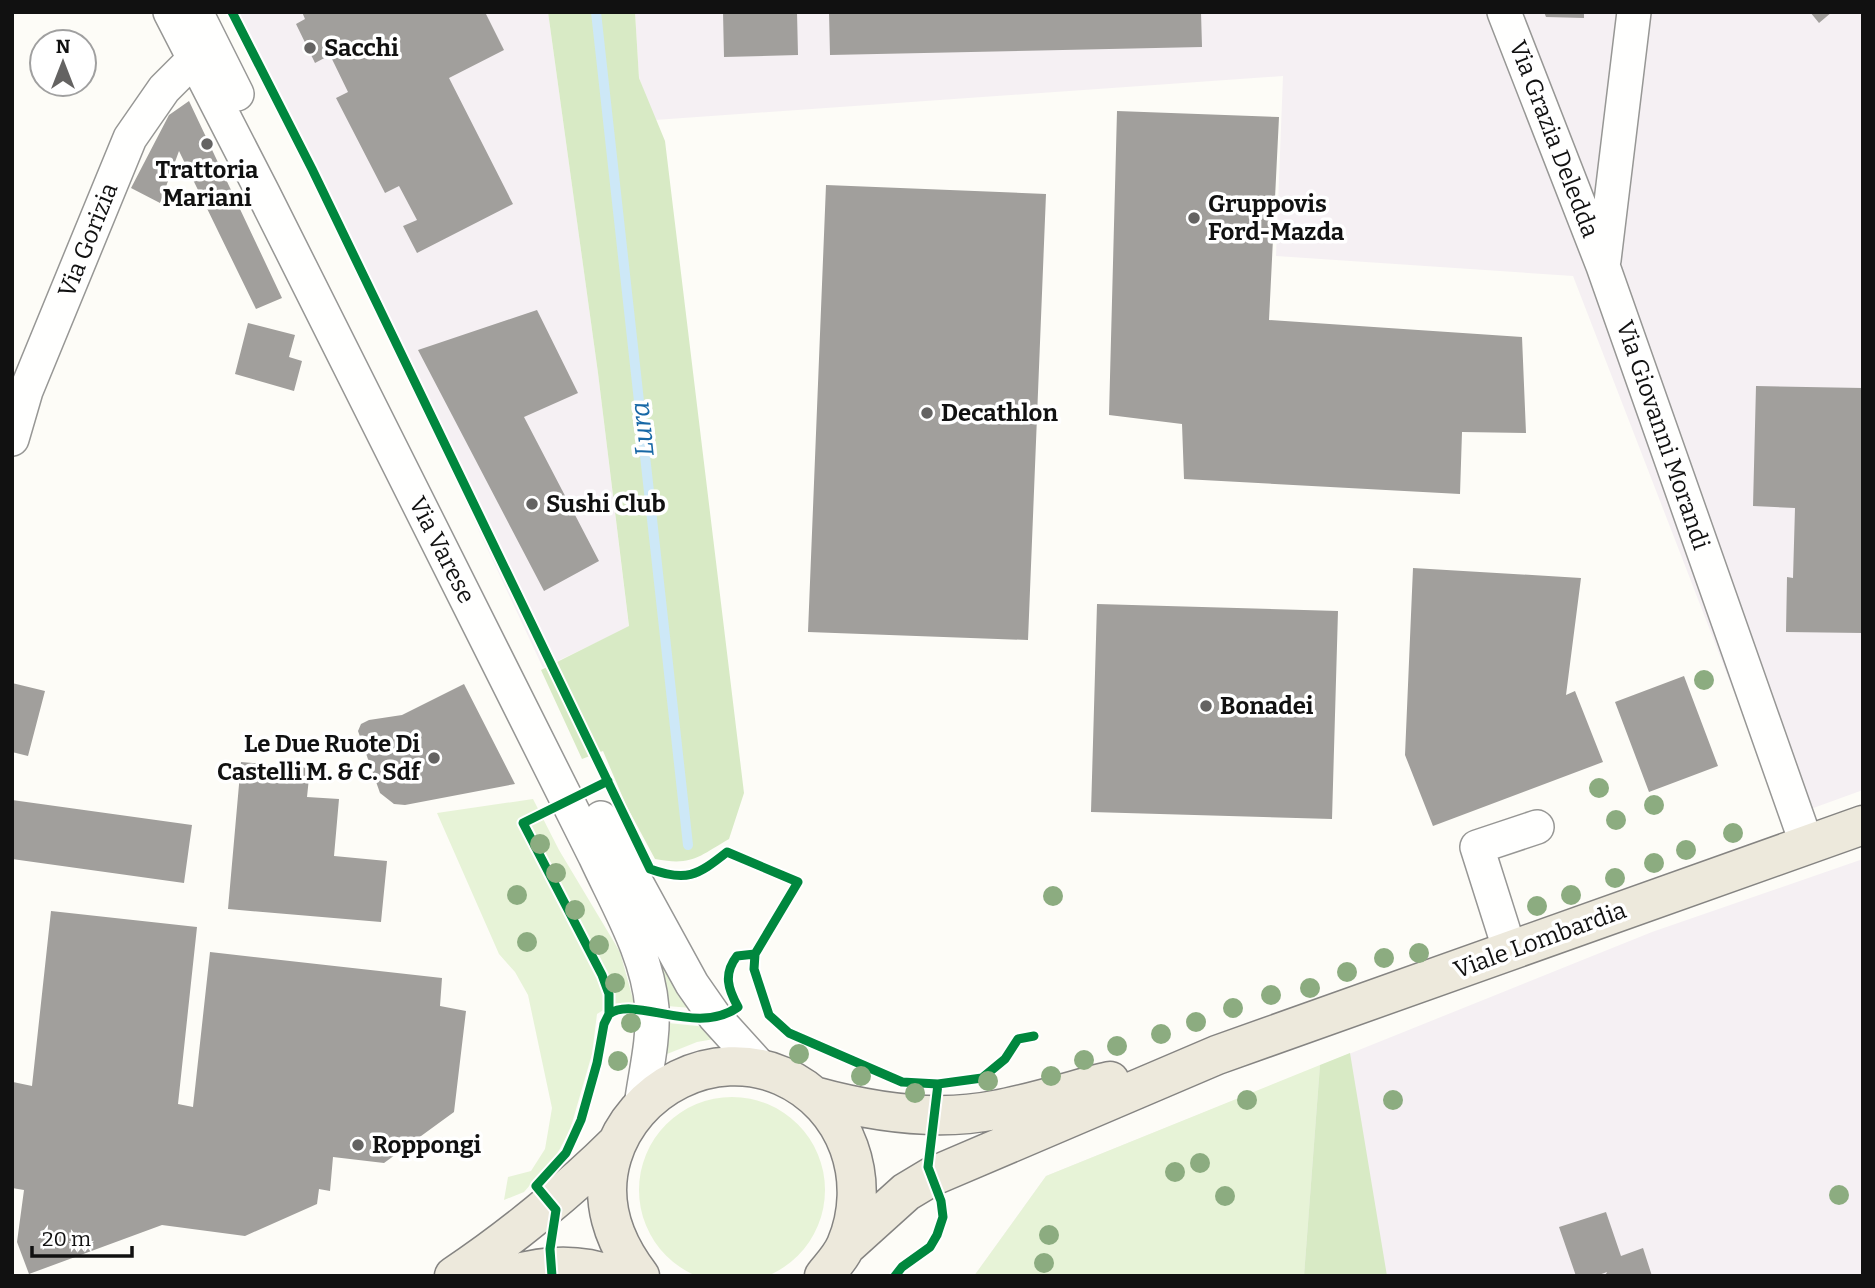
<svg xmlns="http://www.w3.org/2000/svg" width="1875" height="1288" viewBox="0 0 1875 1288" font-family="Bitter,serif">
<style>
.industrial{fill:#f5f0f3}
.green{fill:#e7f3d7}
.forest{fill:#d8eac5}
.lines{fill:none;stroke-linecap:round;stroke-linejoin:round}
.stream{stroke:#cde8f7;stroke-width:10}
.building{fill:#a19f9c}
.street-casing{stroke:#979795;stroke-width:36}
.primary-casing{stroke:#858482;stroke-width:41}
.street{stroke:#fffffe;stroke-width:33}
.primary{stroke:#ede9dc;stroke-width:38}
.cycleway-casing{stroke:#fff;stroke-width:13}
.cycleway{stroke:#00873e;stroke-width:9}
.tree{fill:#8cac80}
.poi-dot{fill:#646362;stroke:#fff;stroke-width:2.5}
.labels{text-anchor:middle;stroke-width:7;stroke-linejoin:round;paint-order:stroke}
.poi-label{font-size:24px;font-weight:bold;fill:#111;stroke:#fff;text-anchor:start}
.street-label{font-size:24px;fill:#111;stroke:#fff}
.water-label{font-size:26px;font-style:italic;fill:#1768a6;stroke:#fff}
</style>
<rect width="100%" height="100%" fill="#fdfcf7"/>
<path class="industrial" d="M237,12H548L598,373L629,627L543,668Z
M635,12H1863V790L1783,819L1573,276L1276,256L1283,76L655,120L639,78Z
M1863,859V1276H974L1046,1176L1652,932Z"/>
<path class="green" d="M533,799L559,850L620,952L634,1003L613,1004L597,1014L592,1054L570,1130L557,1154L524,1192L504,1200L508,1177L531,1171L545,1149L552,1108L528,995L515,972L499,954L437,813Z
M628,892L691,1008L667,1006Z
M668,1023L707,1027L714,1039L697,1042L667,1054Z
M1320,1065L1304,1276H974L1046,1176Z
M639 1190a93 93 0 1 1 186 0a93 93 0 1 1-186 0Z"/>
<path class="forest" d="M548,12H635L639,78L665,141L744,793L729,839C698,857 692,866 655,859L626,805L603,751L582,759L541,670L629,626L598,373Z
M1350,1053L1387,1276H1304L1320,1065Z"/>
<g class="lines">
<path class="stream" d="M596,12L688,845"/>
</g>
<path class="building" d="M302,12H485L504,50L449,78L513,204L417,253L403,226L417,220L399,186L385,193L336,98L348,92L330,55L315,63L296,24L305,19Z
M723,12H797L798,55L724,57Z
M829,12H1201L1202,47L830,55Z
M1544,12H1584V18L1546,17Z
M1810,12H1832L1819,23Z
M189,101L282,298L256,309L179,151L160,203L131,188L169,115Z
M1117,111L1279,117L1269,320L1522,337L1526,433L1462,432L1460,494L1184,479L1182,424L1109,415Z
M826,185L1046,194L1028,640L808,632Z
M537,310L578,393L524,417L599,561L544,591L418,350Z
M248,323L295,335L289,357L302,361L294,391L235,374Z
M1756,386L1863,388V633L1786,632L1787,577L1793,578L1795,508L1753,506Z
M1413,568L1581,578L1566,695L1575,691L1603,762L1433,826L1405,755Z
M1097,604L1338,611L1332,819L1091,812Z
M1684,676L1718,766L1649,792L1615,702Z
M12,683L45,691L28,756L12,752Z
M464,684L515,784L405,805L394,804L380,793L358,731L361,724L369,720L402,715Z
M241,762L310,768L307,797L339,799L334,856L387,861L381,922L228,909Z
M12,800L192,825L184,883L12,859Z
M51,911L197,927L178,1104L193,1107L210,952L442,978L440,1006L466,1011L454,1112L384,1163L333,1157L330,1191L319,1189L317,1204L245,1236L162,1225L29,1274L17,1242L24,1190L12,1188V1086L13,1082L32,1086Z
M1606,1212L1621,1256L1643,1248L1652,1276H1605L1607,1272L1596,1276H1576L1559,1227Z"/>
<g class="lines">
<g class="street-casing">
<path id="street" d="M170,12L263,193L595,856C617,904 648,955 652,1008C654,1040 645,1075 641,1106
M196,12L237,94
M1504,12L1603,266L1807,845
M1604,260L1634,12
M12,439L26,391L130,138L164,89L194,59
M601,818L692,984L715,1017L763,1070
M1510,951L1477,847L1537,827"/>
</g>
<g class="primary-casing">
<path id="primary" d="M814,1096C872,1112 935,1122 995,1110C1034,1103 1072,1090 1110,1081
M845,1247L906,1192L931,1177L1217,1055L1863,825
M454,1276C508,1240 571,1189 617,1143
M509,1276C543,1265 579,1263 613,1276
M640,1276C613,1241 599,1200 612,1157C633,1088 713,1046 782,1076C848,1105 873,1181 846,1245C841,1257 832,1266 824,1276"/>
</g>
<use href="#street" class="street"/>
<use href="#primary" class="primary"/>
<g class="cycleway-casing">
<path id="cycleway" d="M232,12L312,169L650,869C686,882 697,876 727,852L798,882L755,954L754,969L769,1015L789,1033L902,1082L938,1084L982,1078L1005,1059L1018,1039L1034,1036
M609,1014C635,995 697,1037 738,1007C728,989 723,974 737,956L755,954
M552,1276L550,1249L556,1210L536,1186L566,1153L581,1120L597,1063L604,1024L609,1014V994L602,975L523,823L608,781
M895,1276L902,1267L930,1247L937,1235L943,1217L941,1201L928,1167L938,1084"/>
</g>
<use href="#cycleway" class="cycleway"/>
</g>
<g class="tree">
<circle cx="1704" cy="680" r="10"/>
<circle cx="1599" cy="788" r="10"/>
<circle cx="1654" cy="805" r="10"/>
<circle cx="1616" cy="820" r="10"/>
<circle cx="1733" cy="833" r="10"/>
<circle cx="540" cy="844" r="10"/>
<circle cx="1686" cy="850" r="10"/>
<circle cx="1654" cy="863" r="10"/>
<circle cx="556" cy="873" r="10"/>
<circle cx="1615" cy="878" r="10"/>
<circle cx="517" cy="895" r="10"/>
<circle cx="1571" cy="895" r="10"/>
<circle cx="1053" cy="896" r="10"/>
<circle cx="1537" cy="906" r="10"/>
<circle cx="575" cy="910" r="10"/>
<circle cx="527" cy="942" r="10"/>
<circle cx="599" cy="945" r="10"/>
<circle cx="1419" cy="953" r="10"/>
<circle cx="1384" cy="958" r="10"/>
<circle cx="1347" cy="972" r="10"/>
<circle cx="615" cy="983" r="10"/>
<circle cx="1310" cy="988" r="10"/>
<circle cx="1271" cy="995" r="10"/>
<circle cx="1233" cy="1008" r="10"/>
<circle cx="1196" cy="1022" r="10"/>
<circle cx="631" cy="1023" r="10"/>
<circle cx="1161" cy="1034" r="10"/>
<circle cx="1117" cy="1046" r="10"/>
<circle cx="799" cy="1054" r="10"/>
<circle cx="1084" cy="1060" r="10"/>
<circle cx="618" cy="1061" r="10"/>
<circle cx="861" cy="1076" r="10"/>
<circle cx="1051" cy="1076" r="10"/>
<circle cx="988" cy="1081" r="10"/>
<circle cx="915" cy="1093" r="10"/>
<circle cx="1247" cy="1100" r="10"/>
<circle cx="1393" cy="1100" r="10"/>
<circle cx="1200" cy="1163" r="10"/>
<circle cx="1175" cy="1172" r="10"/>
<circle cx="1839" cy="1195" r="10"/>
<circle cx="1225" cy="1196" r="10"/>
<circle cx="1049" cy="1235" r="10"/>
<circle cx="1044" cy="1263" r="10"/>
</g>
<g class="poi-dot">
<circle cx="310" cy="48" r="7"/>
<circle cx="207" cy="144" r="7"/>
<circle cx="1194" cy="218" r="7"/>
<circle cx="927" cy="413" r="7"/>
<circle cx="532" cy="504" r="7"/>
<circle cx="1206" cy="706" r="7"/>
<circle cx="434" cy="758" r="7"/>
<circle cx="358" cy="1145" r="7"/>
</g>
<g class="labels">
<g class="poi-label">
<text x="324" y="56">Sacchi</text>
<text x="207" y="178" text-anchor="middle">Trattoria<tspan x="207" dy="28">Mariani</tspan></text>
<text x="1208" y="212">Gruppovis<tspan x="1208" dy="28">Ford-Mazda</tspan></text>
<text x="941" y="421">Decathlon</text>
<text x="546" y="512">Sushi Club</text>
<text x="1220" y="714">Bonadei</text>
<text x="420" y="752" text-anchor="end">Le Due Ruote Di<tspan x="420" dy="28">Castelli M. &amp; C. Sdf</tspan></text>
<text x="372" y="1153">Roppongi</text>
</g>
<g class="street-label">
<text transform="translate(1554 139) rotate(69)" y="8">Via Grazia Deledda</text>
<text transform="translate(88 240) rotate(-68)" y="8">Via Gorizia</text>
<text transform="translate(1663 435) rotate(71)" y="8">Via Giovanni Morandi</text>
<text transform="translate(442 550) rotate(63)" y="8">Via Varese</text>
<text transform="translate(1540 940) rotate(-20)" y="8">Viale Lombardia</text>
</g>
<g class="water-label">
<text transform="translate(642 429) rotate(-96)" y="9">Lura</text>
</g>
</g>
<rect width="1875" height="1288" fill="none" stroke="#111111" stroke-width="28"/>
<g transform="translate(63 63)"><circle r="33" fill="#ffffff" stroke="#a0a0a0" stroke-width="2"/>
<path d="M0-5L12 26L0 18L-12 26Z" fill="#646362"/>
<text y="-10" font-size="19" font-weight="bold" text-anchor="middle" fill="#111111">N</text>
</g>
<path d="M32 1246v10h100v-10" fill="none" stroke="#111111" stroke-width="3.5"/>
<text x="42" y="1246" font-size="21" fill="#111111" stroke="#ffffff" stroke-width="5" paint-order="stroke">20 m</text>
</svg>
